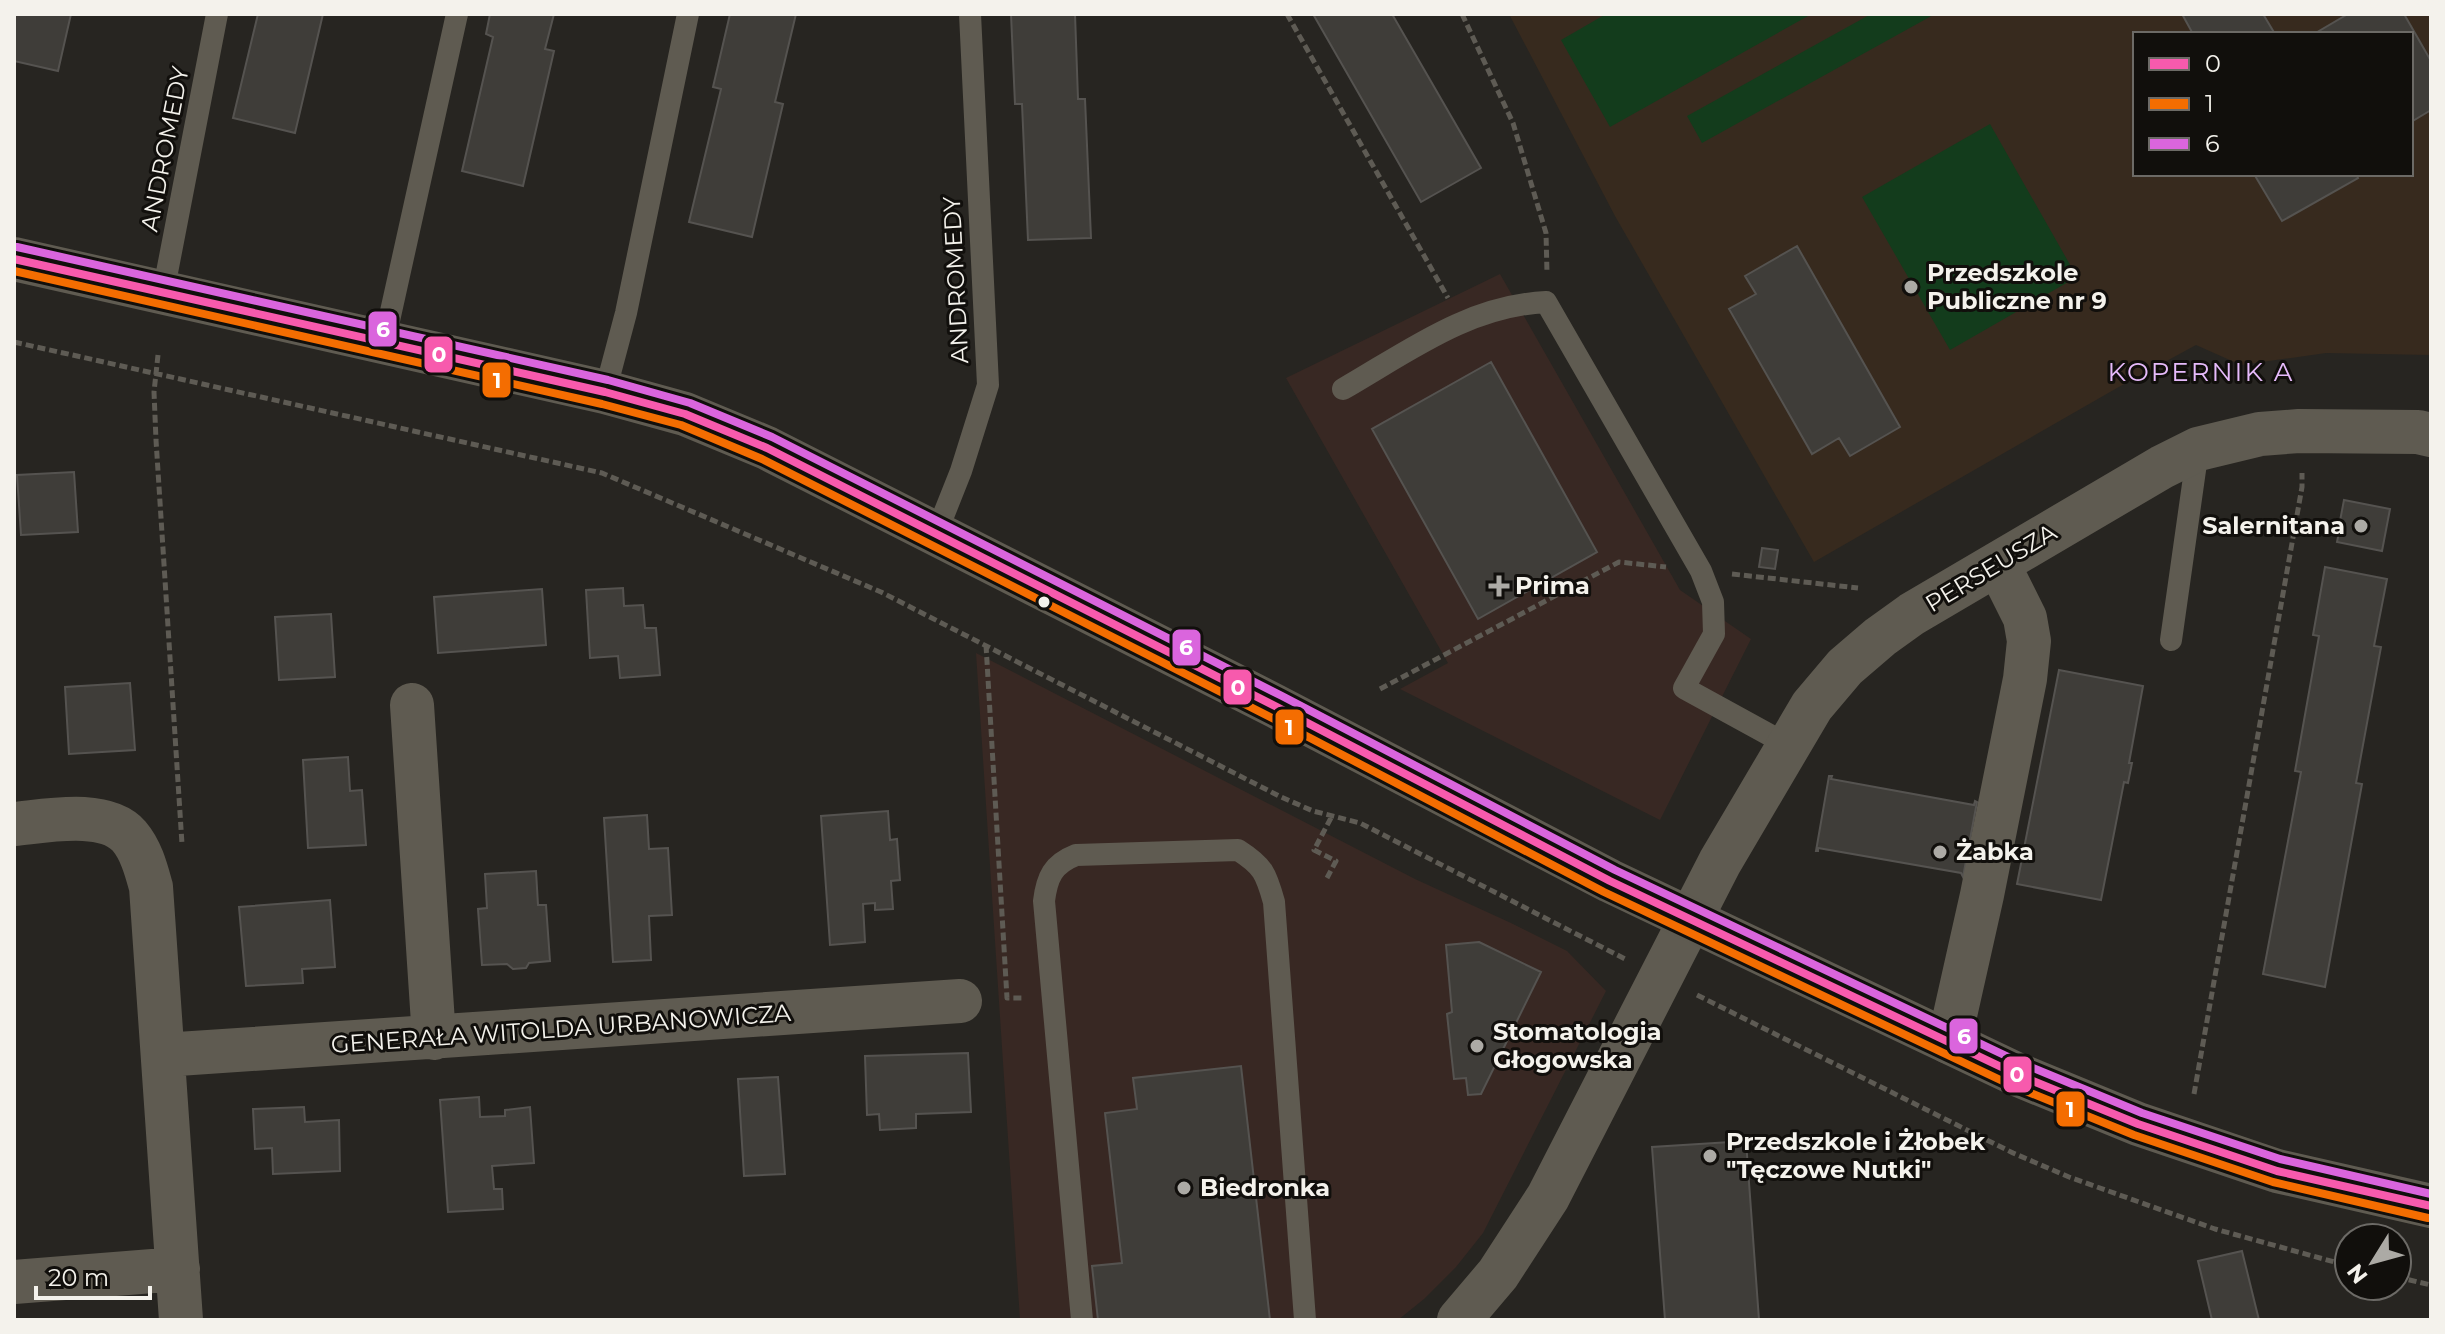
<svg xmlns="http://www.w3.org/2000/svg" width="2445" height="1334" viewBox="0 0 2445 1334" font-family="Montserrat,sans-serif">
<style>
.commercial{fill:#382823}
.education{fill:#372a1e;fill-rule:evenodd}
.green{fill:#133c1c}
.building{fill:#3f3d39;stroke:#555350;stroke-width:2}
.lines{fill:none;stroke-linecap:round;stroke-linejoin:round}
.path{stroke:#5e5b54;stroke-width:5;stroke-dasharray:8 4;stroke-linecap:butt}
.service{stroke:#5f5b51;stroke-width:22}
.minor{stroke:#5f5b51;stroke-width:44}
.tertiary{stroke:#5f5b51;stroke-width:44}
.bus-1-casing{stroke:#110f0c;stroke-width:14}
.bus-2-casing{stroke:#110f0c;stroke-width:14}
.bus-3-casing{stroke:#110f0c;stroke-width:14}
.bus-1{stroke:#f75aad;stroke-width:8}
.bus-2{stroke:#f46d01;stroke-width:8}
.bus-3{stroke:#da65dd;stroke-width:8}
.poi-dot{fill:#acaaa5;stroke:#110f0c;stroke-width:3}
.bus-dot{fill:#f4f2ec;stroke:#110f0c;stroke-width:3}
.labels{text-anchor:middle;stroke-width:6;stroke-linejoin:round;paint-order:stroke}
.street-label{font-size:24px;fill:#f4f2ec;stroke:#110f0c}
.poi-label{font-size:24px;font-weight:bold;fill:#f4f2ec;stroke:#110f0c;text-anchor:start}
.neighbourhood-label{font-size:26px;letter-spacing:2px;fill:#e6bafb;stroke:#110f0c}
.line-badge{stroke:#110f0c;stroke-width:3}
.badge-label{font-size:22px;text-anchor:middle;font-weight:bold;fill:#fff}
</style>
<rect width="100%" height="100%" fill="#272521"/>
<path class="commercial" d="M1500,274L1680,590L1751,639L1660,820L1400,689L1448,663L1286,378Z
M976,653L1415,879L1511,923L1567,951L1606,991L1483,1233L1456,1267L1424,1299L1398,1320H1020Z"/>
<path class="education" d="M1509,14H2431V355L2326,353L2241,365L2196,345L2117,388L1814,562L1615,216ZM2135,34H2411V174H2135Z"/>
<path class="green" d="M1606,14H1807L1808,16L1610,127L1561,40Z
M1871,14H1935L1702,143L1687,116Z
M1990,124L2077,277L1950,350L1862,197Z"/>
<path class="building" d="M14,14H71L58,71L14,61Z
M258,14H323L295,133L233,118Z
M490,14H554L545,49L554,51L523,186L462,171L493,37L486,34Z
M730,14H796L775,102L783,104L752,237L689,222L721,89L713,87Z
M1011,14H1075L1078,99H1085L1091,238L1028,240L1022,104H1015Z
M1313,14H1392L1481,168L1421,202Z
M2182,14H2263L2275,34H2193Z
M2348,14H2404L2431,61V110L2411,122V34H2314Z
M2254,174H2356L2358,178L2282,221Z
M1797,246L1900,427L1850,456L1839,438L1812,454L1729,309L1756,294L1745,276Z
M1491,362L1597,552L1478,619L1372,429Z
M74,472L78,532L21,535L17,475Z
M2344,500L2390,509L2382,551L2337,542L2339,532L2335,530L2336,520L2340,521Z
M1762,548L1778,550L1775,569L1759,567Z
M2325,567L2387,579L2374,646L2381,647L2356,783L2362,784L2325,987L2263,974L2301,772L2295,771L2319,636L2313,635Z
M623,588L624,606L643,605L645,628H656L660,675L620,678L618,656L590,658L586,590Z
M542,589L546,645L438,653L434,597Z
M331,614L335,677L279,680L275,617Z
M2059,670L2143,686L2129,763H2132L2128,783L2124,782L2101,900L2017,884Z
M130,683L135,750L69,754L65,687Z
M348,757L350,791L362,790L366,845L308,848L303,760Z
M1829,776H1832L1831,779L1974,805L1975,801L1977,802L1963,877L1961,873L1818,848V851H1816Z
M888,811L890,840L897,839L900,880L891,881L893,909L875,910V903L863,904L865,942L830,945L821,816Z
M647,815L649,849L668,848L672,915L649,916L651,960L613,962L604,818Z
M536,871L538,905H546L550,961L529,963L526,968L513,969L507,964L482,965L478,909L487,908L485,874Z
M330,900L335,967L302,969L303,983L246,986L239,907Z
M1479,942L1541,972L1481,1094L1468,1095L1466,1078L1454,1079L1447,1014L1452,1012L1446,945Z
M968,1053L971,1112L916,1114V1128L880,1130L879,1114L867,1115L865,1056Z
M1241,1066L1270,1320H1098L1092,1266L1122,1263L1105,1113L1137,1109L1133,1078Z
M778,1077L785,1174L744,1176L738,1079Z
M479,1097L480,1117L505,1116V1110L530,1107L534,1163L492,1166L494,1189H502L503,1209L448,1212L440,1100Z
M304,1107L305,1122L339,1120L340,1171L273,1174L272,1148L255,1149L253,1109Z
M1746,1141L1759,1320H1665L1652,1147Z
M2242,1251L2259,1320H2212L2198,1261Z"/>
<g class="lines">
<path class="path" d="M1287,14L1448,298
M1462,14L1513,123L1546,233L1547,273
M14,342L602,473L881,592L1281,797L1313,811L1360,823L1627,960
M158,355L154,392L156,440L182,844
M1732,574L1858,588
M986,645L1007,998H1024
M1380,689L1619,562L1666,567
M1327,878L1336,861L1314,850L1332,816
M1697,995L2013,1153L2069,1177L2215,1229L2349,1266
M2194,1094L2302,487V473
M2397,1277L2431,1285"/>
<path class="service" d="M163,293L217,14
M384,343L457,14
M1343,389C1409,351 1468,306 1546,302L1701,571L1713,602L1714,634L1684,688L1788,745
M605,392L626,313L688,14
M936,534L961,471L988,385L970,14
M2171,640L2198,449
M1082,1320L1044,901C1047,877 1053,864 1076,855L1238,850C1263,866 1266,873 1274,902L1305,1320"/>
<path class="minor" d="M412,705L434,1038
M14,824C46,821 105,809 129,836C141,850 146,869 151,887L181,1320
M1949,1042L1982,895L2025,679L2029,641L2025,618L1998,564
M163,1055L960,1001
M14,1282L178,1269
M1459,1320L1498,1274L1548,1197L1720,862L1812,706L1845,667L1880,637L1912,614L2162,467L2198,449L2260,434L2299,431L2418,432L2431,435"/>
<path class="tertiary" d="M14,259L605,392L685,414L767,448L1277,707L1610,881L2016,1074L2138,1124L2277,1171L2431,1206"/>
<g class="bus-1-casing">
<path id="bus-1" d="M14,259L605,392L685,414L767,448L1277,707L1610,881L2016,1074L2138,1124L2277,1171L2431,1206"/>
</g>
<g class="bus-2-casing">
<path id="bus-2" d="M14,271L602,404L681,425L762,459L1272,718L1604,892L2011,1085L2134,1135L2273,1182L2428,1218"/>
</g>
<g class="bus-3-casing">
<path id="bus-3" d="M17,247L608,380L690,403L772,437L1282,696L1615,870L2021,1063L2142,1113L2280,1159L2431,1194"/>
</g>
<use href="#bus-1" class="bus-1"/>
<use href="#bus-2" class="bus-2"/>
<use href="#bus-3" class="bus-3"/>
</g>
<g class="poi-dot">
<circle cx="1911" cy="287" r="8"/>
<circle cx="2361" cy="526" r="8"/>
<path d="M1495 574h8v8h8v8h-8v8h-8v-8h-8v-8h8z"/>
<circle cx="1940" cy="852" r="8"/>
<circle cx="1477" cy="1046" r="8"/>
<circle cx="1710" cy="1156" r="8"/>
<circle cx="1184" cy="1188" r="8"/>
</g>
<circle class="bus-dot" cx="1044" cy="602" r="7"/>
<g class="labels">
<g class="street-label">
<text transform="translate(165 149) rotate(-79)" y="8">ANDROMEDY</text>
<text transform="translate(956 280) rotate(-93)" y="8">ANDROMEDY</text>
<text transform="translate(1991 568) rotate(-31)" y="8">PERSEUSZA</text>
<text transform="translate(561 1029) rotate(-4)" y="8">GENERAŁA WITOLDA URBANOWICZA</text>
</g>
<g class="poi-label">
<text x="1927" y="281">Przedszkole<tspan x="1927" dy="28">Publiczne nr 9</tspan></text>
<text x="2345" y="534" text-anchor="end">Salernitana</text>
<text x="1515" y="594">Prima</text>
<text x="1956" y="860">Żabka</text>
<text x="1493" y="1040">Stomatologia<tspan x="1493" dy="28">Głogowska</tspan></text>
<text x="1726" y="1150">Przedszkole i Żłobek<tspan x="1726" dy="28">"Tęczowe Nutki"</tspan></text>
<text x="1200" y="1196">Biedronka</text>
</g>
<g class="neighbourhood-label">
<text x="2201" y="381">KOPERNIK A</text>
</g>
</g>
<g class="line-badge">
<rect x="367" y="310" width="31" height="38" rx="8" fill="#da65dd"/>
<rect x="423" y="335" width="31" height="39" rx="8" fill="#f75aad"/>
<rect x="481" y="361" width="31" height="38" rx="8" fill="#f46d01"/>
<rect x="1171" y="628" width="31" height="39" rx="8" fill="#da65dd"/>
<rect x="1222" y="668" width="31" height="38" rx="8" fill="#f75aad"/>
<rect x="1274" y="708" width="31" height="38" rx="8" fill="#f46d01"/>
<rect x="1948" y="1017" width="31" height="38" rx="8" fill="#da65dd"/>
<rect x="2002" y="1055" width="31" height="39" rx="8" fill="#f75aad"/>
<rect x="2055" y="1090" width="31" height="38" rx="8" fill="#f46d01"/>
</g>
<g class="badge-label">
<text x="383" y="337">6</text>
<text x="439" y="362">0</text>
<text x="497" y="388">1</text>
<text x="1186" y="655">6</text>
<text x="1238" y="695">0</text>
<text x="1289" y="735">1</text>
<text x="1964" y="1044">6</text>
<text x="2017" y="1082">0</text>
<text x="2070" y="1117">1</text>
</g>
<rect width="2445" height="1334" fill="none" stroke="#f4f2ec" stroke-width="32"/>
<rect x="2133" y="32" width="280" height="144" fill="#110f0c" stroke="#6c6a66" stroke-width="2"/>
<rect x="2149" y="58" width="40" height="12" fill="#f75aad" stroke="#6c6a66" stroke-width="2"/>
<text x="2205" y="72" font-size="24" fill="#f4f2ec">0</text>
<rect x="2149" y="98" width="40" height="12" fill="#f46d01" stroke="#6c6a66" stroke-width="2"/>
<text x="2205" y="112" font-size="24" fill="#f4f2ec">1</text>
<rect x="2149" y="138" width="40" height="12" fill="#da65dd" stroke="#6c6a66" stroke-width="2"/>
<text x="2205" y="152" font-size="24" fill="#f4f2ec">6</text>
<g transform="translate(2373 1262) rotate(233)"><circle r="38" fill="#110f0c" stroke="#6c6a66" stroke-width="2"/>
<path d="M0-6L14 30L0 20L-14 30Z" fill="#acaaa5"/>
<text y="-12" font-size="22" font-weight="bold" text-anchor="middle" fill="#f4f2ec">N</text>
</g>
<path d="M36 1286v12h114v-12" fill="none" stroke="#f4f2ec" stroke-width="4"/>
<text x="48" y="1286" font-size="24" fill="#f4f2ec" stroke="#110f0c" stroke-width="6" paint-order="stroke">20 m</text>
</svg>
